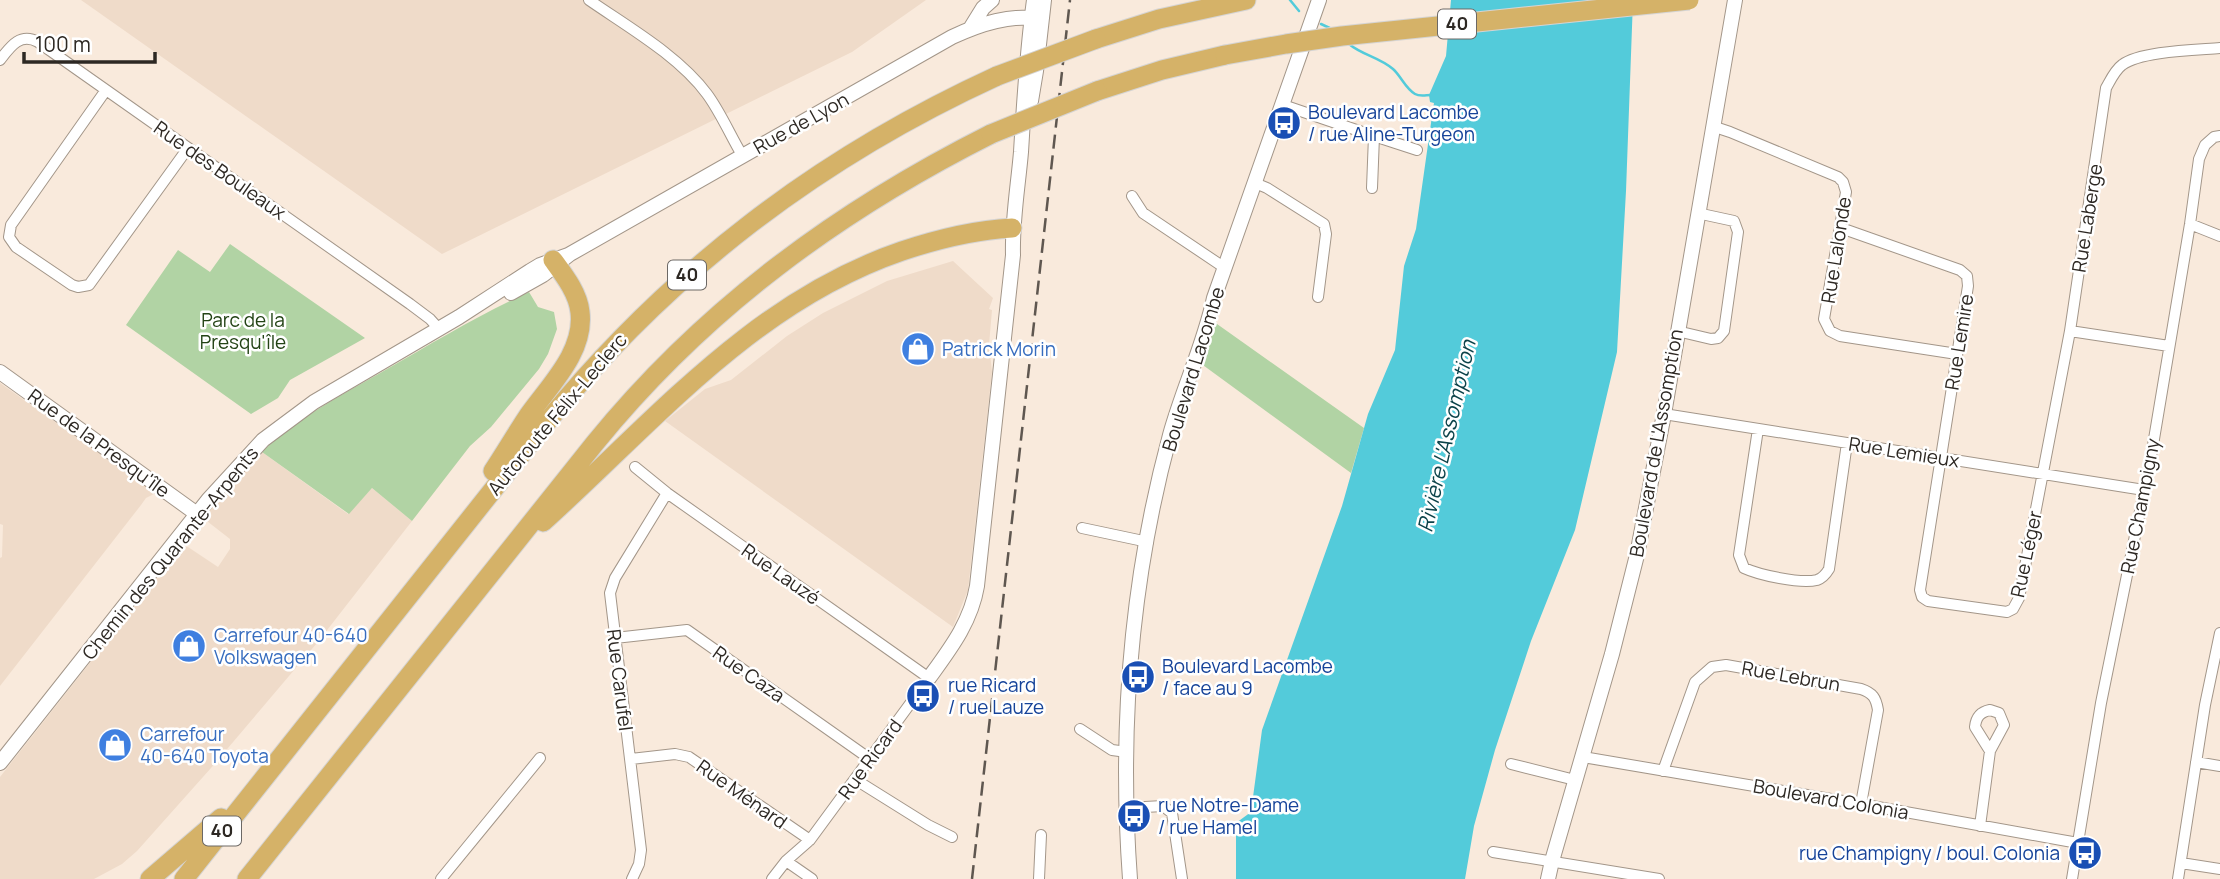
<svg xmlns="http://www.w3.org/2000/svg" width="2220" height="879" viewBox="0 0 2220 879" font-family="Manrope,sans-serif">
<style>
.built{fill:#efdbc9}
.green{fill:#b1d3a4}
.water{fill:#53cbda}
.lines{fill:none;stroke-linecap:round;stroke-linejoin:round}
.stream{stroke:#53cbda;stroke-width:2.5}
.street-casing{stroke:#a39689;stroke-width:12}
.secondary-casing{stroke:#a39689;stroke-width:16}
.highway-casing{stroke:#d5d4d3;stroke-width:21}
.street{stroke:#fff;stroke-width:10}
.secondary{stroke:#fff;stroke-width:14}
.highway{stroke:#d5b268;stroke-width:19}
.rail{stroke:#5f5750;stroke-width:2.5;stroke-dasharray:14 7;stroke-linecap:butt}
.highway-bridge-casing{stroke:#d5d4d3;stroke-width:21;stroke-linecap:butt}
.highway-bridge{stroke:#d5b268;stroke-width:19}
.labels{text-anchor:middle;stroke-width:5;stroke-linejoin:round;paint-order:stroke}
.shield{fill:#fff;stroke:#6c6865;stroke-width:2}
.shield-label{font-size:18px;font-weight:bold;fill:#2d2823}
.transit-label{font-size:19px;fill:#164399;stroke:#fff;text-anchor:start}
.street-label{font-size:19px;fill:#2d2823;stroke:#fff}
.park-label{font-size:19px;fill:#234315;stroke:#fff}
.shop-label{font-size:19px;fill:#366cbe;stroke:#fff;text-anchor:start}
.water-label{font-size:21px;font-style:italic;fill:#0c434a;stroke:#fff}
</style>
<rect width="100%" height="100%" fill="#f9eadc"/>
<path class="built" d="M81,0H926L852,52L442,254Z
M953,261L993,298L989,309L992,310L989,345L992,372L968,590L953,627L665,421L705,389L731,380L787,336L823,313L887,281Z
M0,383L156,493L146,498L141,505L0,686V558L2,557L3,525L0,524Z
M262,452L348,514L372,488L412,521L317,643L211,768L137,851L122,864L94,879H0V777L181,547H188L218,567L230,549V539L203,518Z"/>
<path class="green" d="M230,244L365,338L290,380L278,398L251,414L126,325L178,250L210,272Z
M529,292L538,307L554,312L557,329L548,354L539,369L491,427L470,446L412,521L372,488L349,514L262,452C298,417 344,394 387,369C434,342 480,314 529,292Z
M1210,319L1364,428L1351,473L1196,360Z"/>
<path class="water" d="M1451,0H1633L1626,191L1617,352L1575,530L1531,641L1495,750L1474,826L1465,879H1236V823L1251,812L1262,730L1342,506L1368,414L1395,350L1404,266L1416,229L1433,109L1434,103L1430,102L1429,95L1446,56Z"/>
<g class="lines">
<path class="stream" d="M1290,0L1299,11
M1321,24L1334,30
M1349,44C1362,55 1379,57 1393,69C1401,76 1405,88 1415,94C1420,97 1426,95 1431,95"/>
<g class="street-casing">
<path id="street" d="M589,0C628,27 679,56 707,94C721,113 730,135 742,155
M0,60C10,47 20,32 38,42L410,304L430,319L439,329
M106,90L11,225L9,237L16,247L72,285L78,287L89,285L188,148
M1283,105L1374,136L1372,188
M1712,126L1730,132L1838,177L1843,182L1846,192L1824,319L1830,331L1840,336L1957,354
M1374,136L1417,150
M1255,183L1267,188L1324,224L1326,234L1318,297
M1132,196L1143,213L1225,268
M2190,224L2220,236
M1841,228L1960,270L1967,276L1968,286L1920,590L1922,597L1928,601L2007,612L2013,609L2019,598L2070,331L2106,88C2110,81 2115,70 2122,65C2140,51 2196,50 2220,48
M1677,331L1711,339L1718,338L1724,331L1738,232L1734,221L1697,213
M2070,331L2169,346
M1664,414L2144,490
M1758,429L1739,555L1744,568C1759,575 1800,584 1817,580C1823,578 1826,574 1829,569L1847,443
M635,467L667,493L929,678L810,840L786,861L772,879
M1082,528L1148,542
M615,638L687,630L870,759
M1990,710L1999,713L2004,725L1990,751L1975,727C1976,717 1980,712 1990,710Z
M1080,729L1112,750L1127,752
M1583,757L1861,804L2078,843
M631,759L675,754L689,757L810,840
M2196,762L2220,766
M1511,764L1575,780
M1663,771L1695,682L1712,667L1726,665L1861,689C1873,693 1876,698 1878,710L1861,804
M856,780L928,825L952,837
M1127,808L1163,806L1172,813L1182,879
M1980,826L1990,751
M1493,852L1659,879
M786,861L812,879
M2181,863L2220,869
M441,879L540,758
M632,879L639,864L641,850L610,593L615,578L667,493
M1039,879L1041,835
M2072,879L2101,703L2151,457L2190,224L2199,159L2205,145L2214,137L2220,136
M2178,879L2205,705L2220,633"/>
</g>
<g class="secondary-casing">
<path id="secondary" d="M970,29L983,8L992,0
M1031,101L1036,71L1044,0
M511,293L543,275L570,254L952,37C982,23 1009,15 1042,18
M0,372L197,514
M929,678C950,649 971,622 977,586L1013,255C1012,220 1018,187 1021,152C1024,101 1027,51 1034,0
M0,763L208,500L263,440L314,402L459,317L530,271L540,265L568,255
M1130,879C1119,730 1131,579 1170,435C1183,388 1204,345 1214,298L1319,0
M1548,879L1552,861L1612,654L1637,555L1664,414L1735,0"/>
</g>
<g class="highway-casing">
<path id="highway" d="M1096,39L1159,19L1246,0
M1097,91L1162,70L1225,55
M493,471C505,453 516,434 528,416C549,386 585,352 580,312C578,293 564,275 553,260
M543,522C656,420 753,302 902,251C938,239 974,230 1012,228
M150,879L221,818
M184,879L546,423C670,271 818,158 997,76
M247,879L595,443C704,309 838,211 991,134"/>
</g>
<use href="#street" class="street"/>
<use href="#secondary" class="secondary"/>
<use href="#highway" class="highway"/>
<path class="rail" d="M972,879L1070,0"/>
<g class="highway-bridge-casing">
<path id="highway-bridge" d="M1225,55L1286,44L1342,36L1689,0
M997,76L1096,39
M991,134L1097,91"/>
</g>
<use href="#highway-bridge" class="highway-bridge"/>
</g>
<defs>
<g id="bus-disc" transform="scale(1.75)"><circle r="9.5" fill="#1a4fb4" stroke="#fff"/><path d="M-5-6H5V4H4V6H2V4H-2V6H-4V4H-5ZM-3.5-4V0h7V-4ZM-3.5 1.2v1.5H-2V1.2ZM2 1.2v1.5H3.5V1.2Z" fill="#fff"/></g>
<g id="shop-disc" transform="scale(1.75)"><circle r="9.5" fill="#3f7fe0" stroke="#fff"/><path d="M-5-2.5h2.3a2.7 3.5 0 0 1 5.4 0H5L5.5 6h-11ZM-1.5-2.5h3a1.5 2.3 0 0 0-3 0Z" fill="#fff"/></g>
</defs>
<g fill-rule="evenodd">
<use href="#bus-disc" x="1284" y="123"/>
<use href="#shop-disc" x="918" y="349"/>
<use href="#shop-disc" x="189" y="646"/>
<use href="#bus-disc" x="1138" y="677"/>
<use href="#bus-disc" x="923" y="696"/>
<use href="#shop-disc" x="115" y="745"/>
<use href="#bus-disc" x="1134" y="816"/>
<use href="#bus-disc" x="2085" y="853"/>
</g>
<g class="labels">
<g class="shield">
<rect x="1438" y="9.5" width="38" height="29" rx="5"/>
<rect x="668" y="260.5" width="38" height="29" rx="5"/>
<rect x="203" y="816.5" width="38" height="29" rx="5"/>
</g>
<g class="shield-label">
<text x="1457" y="30">40</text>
<text x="687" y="281">40</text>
<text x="222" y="837">40</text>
</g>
<g class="transit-label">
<text x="1308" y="119">Boulevard Lacombe<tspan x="1308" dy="22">/ rue Aline-Turgeon</tspan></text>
<text x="1162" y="673">Boulevard Lacombe<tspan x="1162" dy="22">/ face au 9</tspan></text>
<text x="948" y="692">rue Ricard<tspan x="948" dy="22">/ rue Lauze</tspan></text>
<text x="1158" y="812">rue Notre-Dame<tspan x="1158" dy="22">/ rue Hamel</tspan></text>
<text x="2060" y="860" text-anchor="end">rue Champigny / boul. Colonia</text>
</g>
<g class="street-label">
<text transform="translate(801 123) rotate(-29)" y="7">Rue de Lyon</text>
<text transform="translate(220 170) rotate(35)" y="7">Rue des Bouleaux</text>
<text transform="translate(2087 218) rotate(-81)" y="7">Rue Laberge</text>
<text transform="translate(1836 250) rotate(-81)" y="7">Rue Lalonde</text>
<text transform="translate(1959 342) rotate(-81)" y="7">Rue Lemire</text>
<text transform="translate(1193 369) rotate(-73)" y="7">Boulevard Lacombe</text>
<text transform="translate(557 414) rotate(-50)" y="7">Autoroute Félix-Leclerc</text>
<text transform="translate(99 443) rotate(36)" y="7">Rue de la Presqu'île</text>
<text transform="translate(1656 443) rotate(-80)" y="7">Boulevard de L'Assomption</text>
<text transform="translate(1904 452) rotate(9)" y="7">Rue Lemieux</text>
<text transform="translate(2140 506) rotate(-79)" y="7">Rue Champigny</text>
<text transform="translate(170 553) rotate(-51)" y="7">Chemin des Quarante-Arpents</text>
<text transform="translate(2026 554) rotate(-78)" y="7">Rue Léger</text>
<text transform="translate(781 574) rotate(35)" y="7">Rue Lauzé</text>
<text transform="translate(749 674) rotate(35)" y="7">Rue Caza</text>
<text transform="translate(1791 676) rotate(10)" y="7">Rue Lebrun</text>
<text transform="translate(620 680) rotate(83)" y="7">Rue Carufel</text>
<text transform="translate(870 759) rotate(-54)" y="7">Rue Ricard</text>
<text transform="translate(742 794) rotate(35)" y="7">Rue Ménard</text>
<text transform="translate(1831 799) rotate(10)" y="7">Boulevard Colonia</text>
</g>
<g class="park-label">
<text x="243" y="327">Parc de la<tspan x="243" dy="22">Presqu'île</tspan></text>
</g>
<g class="shop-label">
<text x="942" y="356">Patrick Morin</text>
<text x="214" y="642">Carrefour 40-640<tspan x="214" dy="22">Volkswagen</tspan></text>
<text x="140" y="741">Carrefour<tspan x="140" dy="22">40-640 Toyota</tspan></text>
</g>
<g class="water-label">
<text transform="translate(1447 436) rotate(-77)" y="7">Rivière L'Assomption</text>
</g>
</g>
<path d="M24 52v10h131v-10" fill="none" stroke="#2d2823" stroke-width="3.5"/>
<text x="35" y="52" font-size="21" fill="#2d2823" stroke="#ffffff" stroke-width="5" paint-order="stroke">100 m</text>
</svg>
